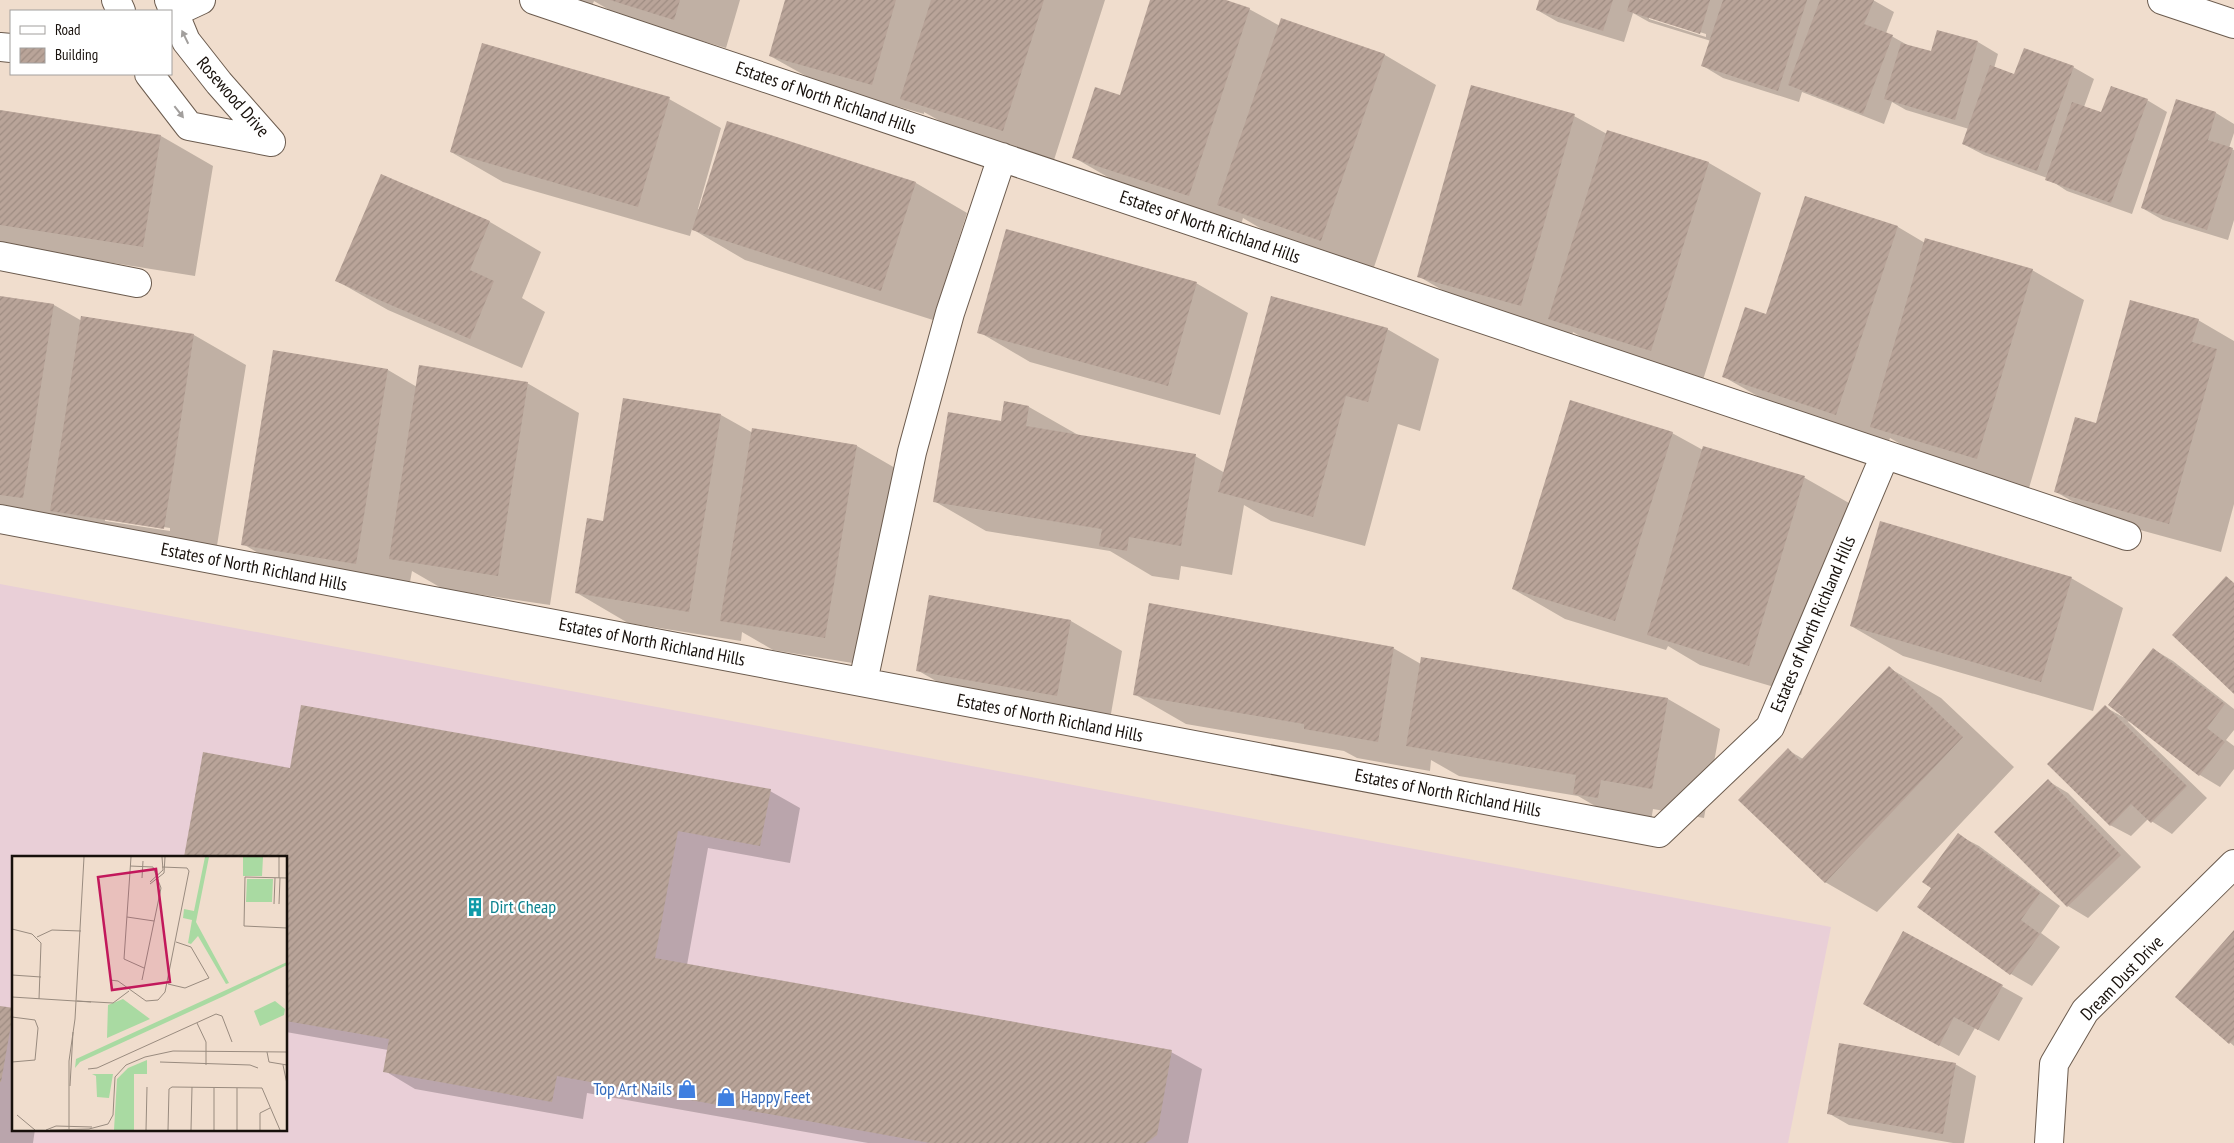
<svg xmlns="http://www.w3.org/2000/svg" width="2234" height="1143" viewBox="0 0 2234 1143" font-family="'PT Sans Narrow',sans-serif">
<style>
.commercial{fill:#e9cfd7;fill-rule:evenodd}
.shadow{fill:#0003;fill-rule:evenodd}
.building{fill:url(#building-hatch)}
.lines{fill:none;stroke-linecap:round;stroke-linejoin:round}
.minor-casing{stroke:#6b5b4e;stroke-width:30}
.minor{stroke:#fff;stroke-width:28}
.oneway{fill:#a29f9d}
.labels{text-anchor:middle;stroke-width:4.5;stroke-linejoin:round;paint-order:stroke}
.street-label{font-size:18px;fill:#17100b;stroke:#fff}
.culture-label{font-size:18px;fill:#0d838f;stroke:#fff;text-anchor:start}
.shop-label{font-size:18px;fill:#366cbe;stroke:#fff;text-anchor:end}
.inset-road{fill:none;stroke:#998b7f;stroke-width:1}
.view{fill:#c2185b;fill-opacity:0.15;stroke:#c2185b;stroke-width:2.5}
.inset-edge{fill:none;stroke:#17100b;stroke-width:2.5}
</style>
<defs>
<pattern id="building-hatch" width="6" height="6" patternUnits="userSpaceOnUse" patternTransform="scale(1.25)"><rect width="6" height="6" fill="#b9a499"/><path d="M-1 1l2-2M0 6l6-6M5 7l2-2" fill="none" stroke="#9e8c82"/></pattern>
</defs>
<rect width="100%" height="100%" fill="#f0ddcd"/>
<path class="commercial" d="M0,584L1831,927L1788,1143H0ZM14,857H286V1129H14Z"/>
<path class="shadow" d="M573,0H740L726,48L623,18L594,1L592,6Z
M786,0H1105L1054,160L954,129L924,112V114L822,85L770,56Z
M1152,0H1222L1249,9L1280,26L1282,20L1385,55L1436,85L1373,270L1270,234L1243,218L1241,225L1125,187L1073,157L1121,96Z
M1540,0H1873L1894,12L1886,33L1911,47L1932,53L1978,42L1998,54L1994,68L2015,75L2073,67L2094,79L2084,107L2102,114L2147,100L2167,112L2132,214L2067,191L2047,178L1984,155L1963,144L1969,129L1906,110L1892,102L1884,124L1802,92L1799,102L1723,78L1703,66L1711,41L1649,22L1633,13L1624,42L1558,22L1537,10ZM1649,16L1706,34V37L1649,19Z
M669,99L721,128L698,209L700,210L728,123L916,183L967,213L933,320L745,260L692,229L690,236L503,182L451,152Z
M2177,101L2216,113L2234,124V133L2229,148L2234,150V220L2228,240L2163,220L2142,208Z
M0,111L161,136L213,166L195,276L0,245Z
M1574,116L1607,134L1608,132L1709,163L1761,193L1703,380L1601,348L1573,332L1572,335L1470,306L1418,276Z
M1806,197L1898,227L1925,243L2032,270L2084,300L2029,488L1923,457L1890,438L1888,443L1775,406L1724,377L1767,316Z
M490,222L541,252L522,298L545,312L522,368L388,310L337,281Z
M1196,283L1248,313L1220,415L1030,362L979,332Z
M0,297L54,305L82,321L194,335L246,365L215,558L0,515ZM105,518L170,528V531L105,521Z
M2198,320L2234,341V504L2221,552L2107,521L2056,492L2097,425Z
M1387,329L1439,359L1420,431L1398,424L1365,546L1271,521L1244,505L1232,575L1181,566L1179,580L1152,576L1110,551L986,531L934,501L1002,423L1029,407L1080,436L1195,456L1225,473Z
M388,370L417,387L527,383L579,413L550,605L443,589L412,571L408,593L294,574L243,544Z
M624,399L721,415L753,433V429L857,446L909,476L877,667L773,650L742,632L741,641L628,623L577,593L604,522Z
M1672,433L1703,450L1704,447L1805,478L1856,507L1801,695L1700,665L1668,646L1666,650L1565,619L1513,589Z
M2071,578L2123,608L2093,711L1903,656L1851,626Z
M1071,621L1122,651L1109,725L969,700L917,670Z
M1393,648L1421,664L1422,659L1668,699L1720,729L1704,818L1653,809L1650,827L1626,824L1578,796L1459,776L1431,760L1430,771L1357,758L1344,751L1186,724L1134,694Z
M2153,649L2173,661L2234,709V730L2226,740L2234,746V769L2220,787L2200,775L2130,720L2128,722L2207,798L2172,834L2148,819L2131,836L2110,825L2105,707L2123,717Z
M1889,668L1941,698L2014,767L1877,912L1825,882L1788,750L1803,759Z
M289,769L770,791L800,808L790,863L708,848L687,965L1171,1052L1202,1069L1188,1143H868L587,1093L583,1119L415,1089L385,1071L388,1050L286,1032V857Z
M2048,781L2068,793L2141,867L2088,918L2068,906L1996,832Z
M1958,835L1979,846L2060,906L2041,933L2060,947L2032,986L2011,974L1919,907L1932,888Z
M2234,931V1046L2177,996Z
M1904,932L2023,998L1999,1041L1975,1028L1959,1056L1885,1016Z
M0,1007L14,1010V1129H35L33,1143H0Z
M1955,1064L1976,1076L1964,1143H1953L1849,1125L1828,1113Z"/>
<path class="building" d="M610,0H680L674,20Z
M785,0H896L872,85L769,56Z
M931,0H1044L1003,131L900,99Z
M1150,0H1226L1250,8L1189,196L1072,158L1095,87L1120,95Z
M1539,0H1613L1603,31L1536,10Z
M1630,0H1710L1700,34L1627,11Z
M1723,0H1807L1778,91L1701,66Z
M1820,0H1874L1864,24L1893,35L1863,114L1788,85Z
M1281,18L1385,54L1321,241L1217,205Z
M1937,30L1978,41L1955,120L1884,99L1901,43L1931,51Z
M482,43L670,97L638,207L450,152Z
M2024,48L2074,66L2037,171L1962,144L1990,65L2014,74Z
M1471,85L1575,114L1521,306L1417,277Z
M2111,86L2148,99L2111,203L2045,180L2072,102L2101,112Z
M2176,99L2216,112L2208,140L2233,148L2207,230L2141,208Z
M0,110L161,135L143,247L0,225Z
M727,121L916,182L881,291L692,230Z
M1607,130L1709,162L1651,351L1548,319Z
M381,174L490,221L470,270L494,281L470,339L335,281Z
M1805,196L1898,226L1836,415L1722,377L1745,307L1766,314Z
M1006,229L1197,282L1168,386L977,333Z
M1925,238L2033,269L1977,459L1870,427Z
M0,296L54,304L23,498L0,495Z
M1271,296L1388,328L1368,402L1346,396L1313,517L1218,492Z
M2130,300L2199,319L2192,342L2217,349L2169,524L2054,492L2075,417L2096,423Z
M81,316L194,334L164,529L50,511Z
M273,350L388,369L356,564L241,545Z
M419,365L528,382L498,576L389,559Z
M623,398L721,414L689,612L575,593L587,518L603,521Z
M1570,400L1673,432L1615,621L1512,589Z
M1004,401L1029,406L1026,426L1196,454L1181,546L1129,537L1127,551L1099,546L1102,529L933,502L948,412L1001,421Z
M752,428L857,445L825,638L720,621Z
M1703,446L1805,476L1749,666L1647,635Z
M1880,521L2072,577L2041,682L1850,626Z
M2226,576L2234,583V694L2172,635Z
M929,595L1071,620L1057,696L916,671Z
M1149,603L1394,647L1378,742L1304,729V724L1133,695Z
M2153,648L2225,704L2207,728L2225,742L2199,776L2108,705Z
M1421,657L1668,698L1652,789L1601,780L1598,798L1573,794L1576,775L1406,746Z
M1889,666L1963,737L1825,883L1738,800L1788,748L1800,761Z
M301,705L771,789L760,846L678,831L655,958L1172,1050L1157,1135L1146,1143H930L557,1076L552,1102L383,1072L389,1039L286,1021V857H184L203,752L290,768Z
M2105,705L2187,786L2151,823L2131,804L2110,826L2047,764Z
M2048,779L2121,855L2067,907L1994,832Z
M1958,833L2040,893L2021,920L2040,934L2010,975L1917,907L1931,888L1922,882Z
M2234,930V1039L2229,1044L2175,997Z
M1903,931L2003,985L1978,1030L1954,1017L1939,1046L1863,1004Z
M0,1006L14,1008L1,1082H0Z
M1839,1043L1956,1063L1943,1134L1827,1114Z"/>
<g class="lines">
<g class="minor-casing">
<path id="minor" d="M116,0L121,11
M169,0L186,41L219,83L271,142
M534,0L2127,536
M2162,0L2234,24
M171,14L201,0
M0,47L11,48
M149,74L189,126L271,142
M0,256L137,283
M0,519L1659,833L1770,727L1885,455
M863,682L912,452L950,313L1002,157
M2049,1143L2054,1064L2085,1011L2234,864"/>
</g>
<use href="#minor" class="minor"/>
</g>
<defs><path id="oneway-solid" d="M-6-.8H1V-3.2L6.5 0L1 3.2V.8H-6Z" transform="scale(1.25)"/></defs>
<g class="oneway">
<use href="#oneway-solid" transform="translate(185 37) rotate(-116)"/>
<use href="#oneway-solid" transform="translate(179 112) rotate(52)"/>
</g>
<defs>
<g id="building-bare" transform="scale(1.5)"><path d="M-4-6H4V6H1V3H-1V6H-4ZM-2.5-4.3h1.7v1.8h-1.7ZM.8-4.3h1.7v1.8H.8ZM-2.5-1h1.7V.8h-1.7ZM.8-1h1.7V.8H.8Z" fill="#0f9aa8" stroke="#fff" stroke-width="2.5" paint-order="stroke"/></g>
<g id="shop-bare" transform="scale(1.5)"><path d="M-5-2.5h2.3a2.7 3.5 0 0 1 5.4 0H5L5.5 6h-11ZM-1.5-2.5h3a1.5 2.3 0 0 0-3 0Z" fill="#3f7fe0" stroke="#fff" stroke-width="2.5" paint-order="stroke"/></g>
</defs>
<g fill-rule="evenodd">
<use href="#building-bare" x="475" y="907"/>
<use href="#shop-bare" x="687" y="1089"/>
<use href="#shop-bare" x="726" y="1097"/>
</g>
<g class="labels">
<g class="street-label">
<text transform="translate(233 97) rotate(49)" y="6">Rosewood Drive</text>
<text transform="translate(826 98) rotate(19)" y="6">Estates of North Richland Hills</text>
<text transform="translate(1210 227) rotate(19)" y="6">Estates of North Richland Hills</text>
<text transform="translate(254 567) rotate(11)" y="6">Estates of North Richland Hills</text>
<text transform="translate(1813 624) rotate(-67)" y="6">Estates of North Richland Hills</text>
<text transform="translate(652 642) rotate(11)" y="6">Estates of North Richland Hills</text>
<text transform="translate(1050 718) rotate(11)" y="6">Estates of North Richland Hills</text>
<text transform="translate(1448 793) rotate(11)" y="6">Estates of North Richland Hills</text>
<text transform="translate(2122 978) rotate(-46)" y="6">Dream Dust Drive</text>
</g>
<g class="culture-label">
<text x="490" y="913">Dirt Cheap</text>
</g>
<g class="shop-label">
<text x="672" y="1095">Top Art Nails</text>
<text x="741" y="1103" text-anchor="start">Happy Feet</text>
</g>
</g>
<g transform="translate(12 856)">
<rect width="275" height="275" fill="#f0ddcd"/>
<path d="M193,1H197L184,66L217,127L214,128L186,80L179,88L176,87L180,64L171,62L172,53L182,55ZM231,1H251L250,20H231ZM235,23H261L260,46H234ZM275,106V109L212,140L68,206L63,212L64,203ZM111,143L138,163L95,182L96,149ZM263,145L273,153L272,159L248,170L242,155ZM135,204V218H122V274H102L105,223L116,212ZM80,218H101L97,242L85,241L84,220Z" fill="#a9daa2"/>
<path class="inset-road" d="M119,1L112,103L132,112M267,1V22M118,10L141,11L149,32L130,124M130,22L131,5M275,22L233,21L232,70L275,72M138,26L151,14L150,1M138,28L152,17L153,1M262,48L263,22M267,48L268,22M115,61L142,65M0,73L20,78L29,87L27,143M25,81L40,74L69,75M0,119L29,121M98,124L106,125L134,145L146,144L153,136L177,15L175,12L150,11M156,128L173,132L197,122L179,91L164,86M0,141L79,146M65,145L101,147L117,135M0,161L23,164L26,172L23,204L0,206M185,167L194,186V209M255,196L257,206L275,209M148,206L238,209L246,212M271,209L275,228M76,213L85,212L204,158L210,160L220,186M58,230L61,176M5,259L23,274M34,274L44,270L80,271M38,274L77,273L96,268L101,259L103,221L114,209L133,201L161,195L275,196M57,274V205L63,163L72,1M134,274L135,231M156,274L157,233L160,231L250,232L268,274M179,274L180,231M202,274V232M225,274V232M248,274V257L258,252"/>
<path class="view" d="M144,13L158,126L100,134L86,21Z"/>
<rect width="275" height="275" class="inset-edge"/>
</g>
<rect x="10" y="10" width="162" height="65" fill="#ffffff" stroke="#a29f9d"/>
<rect x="20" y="26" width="25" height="8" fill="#ffffff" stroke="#a29f9d"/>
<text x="55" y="35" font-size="15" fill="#17100b">Road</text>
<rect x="20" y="48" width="25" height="15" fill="url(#building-hatch)" stroke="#a29f9d"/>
<text x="55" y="60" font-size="15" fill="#17100b">Building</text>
</svg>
